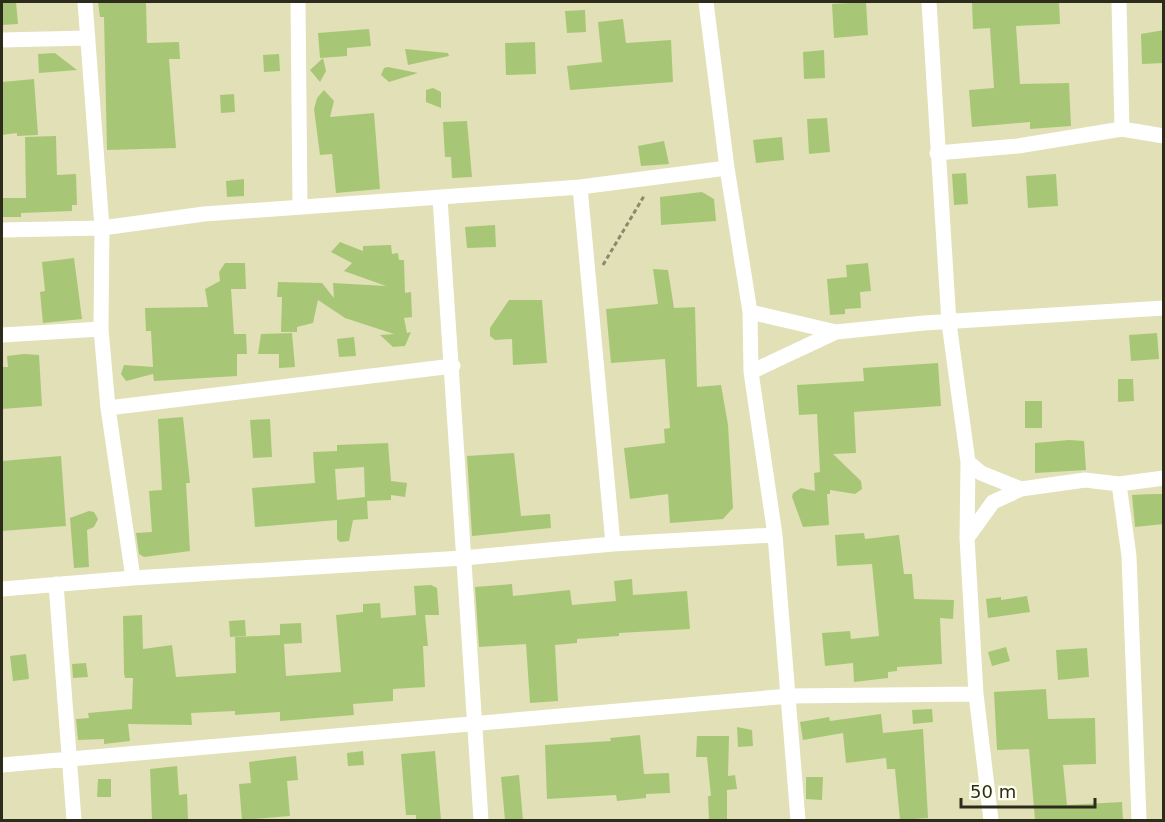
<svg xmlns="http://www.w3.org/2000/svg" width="1165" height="822" viewBox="0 0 1165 822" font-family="'DejaVu Sans',sans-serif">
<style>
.building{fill:#a8c776;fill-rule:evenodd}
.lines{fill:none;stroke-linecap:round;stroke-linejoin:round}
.path{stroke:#8b8a6d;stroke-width:3;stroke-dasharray:4.5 3;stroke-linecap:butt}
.street{stroke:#fff;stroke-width:15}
</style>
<rect width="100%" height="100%" fill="#e1e0b7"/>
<path class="building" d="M2,2H16L18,24L2,25Z
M98,2H146L147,43L179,42L180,59H169L176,148L107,150L104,17H100Z
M866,2L868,35L834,38L832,4Z
M972,2H1059L1060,24L1016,26L1020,84L1069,83L1071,126L1030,129V122L972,127L969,90L994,88L990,28L973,29Z
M585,10L586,32L567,33L565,11Z
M623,19L626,43L671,40L673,82L570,90L567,66L602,62L598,22Z
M369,29L371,46L347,48V56L320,58L318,33Z
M1164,30V63L1142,64L1141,34Z
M535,42L536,74L506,75L505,43Z
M405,49L448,53L449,56L408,65Z
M824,50L825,78L804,79L803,52Z
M55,53L77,70L39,73L38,54Z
M279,54L280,71L264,72L263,55Z
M323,58L326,71L320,82L310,70Z
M388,67L418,73L389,82L381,75L384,68Z
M34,79L38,135L17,136V133L2,135V82Z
M433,88L441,92V108L426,102V90Z
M324,90L334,101L330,117L374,113L380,189L336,193L332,154L320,155L314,109L317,98Z
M234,94L235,112L221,113L220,95Z
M827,118L830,152L809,154L807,119Z
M467,121L472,177L452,178L451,157H445L443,122Z
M56,136L57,175L76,174L77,205H72V211L21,213V217H2V198H26L25,137Z
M782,137L784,160L756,163L753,140Z
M664,141L669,164L641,166L638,146Z
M966,173L968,204L954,205L952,174Z
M1056,174L1058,206L1028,208L1026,176Z
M244,179V196L227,197L226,181Z
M702,192L714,199L716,221L661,225L660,197Z
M495,225L496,247L467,248L465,227Z
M340,242L363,251V246L391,245L392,254L398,253L399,260H404L405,293L411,292L412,317L404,318L407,333L411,332L405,346L393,347L380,335L394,334L345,318L318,300L313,323L297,327V332H281L282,297H277L278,282L322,283L334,298L333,283L386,286L344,271L352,263L331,252Z
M74,258L82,319L43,323L40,292L45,291L42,262Z
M225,263H245L246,289H231L234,334H246L247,354H237V376L154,381L153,374L126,381L121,374L124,365L153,367L151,331H146L145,308L208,307L205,289L220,281L219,272Z
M868,263L871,291L860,292L861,308L845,309V314L830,315L827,279L847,277L846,265Z
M653,269L668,270L674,308L695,307L697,387L721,385L728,425L733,508L723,519L670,523L668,494L630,499L624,448L665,443L664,429L670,428L665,359L611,363L606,309L658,304Z
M509,300H542L547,363L513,365L512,339L495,340L490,336V328Z
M292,333L295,367L279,368V354H258L261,334Z
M1157,333L1159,359L1131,361L1129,335Z
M354,337L356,356L339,357L337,339Z
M24,354L39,355L42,406L2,409V367H8L7,356Z
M938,363L941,406L854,412L856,453L833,454L861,481L862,489L855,494L830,490V494H827L829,525L803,527L792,497L793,493L801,488L815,491L814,473L820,472L817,414L799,415L797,385L864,381L863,368Z
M1118,379H1133L1134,401L1118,402Z
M1025,401H1042V428H1025Z
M183,417L190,483H186L190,551L144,557L139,554L136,533L152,532L149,491L162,490L158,419Z
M270,419L272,457L253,458L250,420Z
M1069,440L1084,441L1086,470L1035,473V443Z
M388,443L391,481L407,483L405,497L391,495V500L367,501L368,519L353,520L349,541L340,542L337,539V520L255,527L252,488L315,483L313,452L337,451V445ZM364,467L365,497L337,500L335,469Z
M514,453L521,516L550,514L551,528L472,536L467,456Z
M61,456L66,526L2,531V461Z
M1153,494H1164V524L1135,527L1132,495Z
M89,511L94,512L98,519L94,527L87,530L89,567L74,568L70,518Z
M864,533L865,539L899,535L904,574H912L914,599L954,600L953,619L940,618L942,664L897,667V671L888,672V678L854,682L853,663L825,666L822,633L850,631L851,639L879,636L872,564L837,566L835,535Z
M632,579L633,595L687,591L690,629L619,633V636L577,639V643L555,645L558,701L530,703L526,644L479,647L475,587L512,584L513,596L570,590L572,605L616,601L614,581Z
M431,585L437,588L439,615H425L428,646H423L425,687L393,689V701L353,704L354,715L280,721V712L235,715V711L191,713L192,725L128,724L130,741L104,744V739L78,740L76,719L89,718L88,713L132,709L133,678H125L124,673L123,616L142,615L143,649L172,645L176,677L236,673L235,637L280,635V624L301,623L302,643L284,644L286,676L341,672L336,615L363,612V604L380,603L381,618L416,615L414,586Z
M1027,596L1030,612L988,618L986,599L1001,597V600Z
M245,620L246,636L230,637L229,621Z
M1006,647L1010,661L992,666L988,652Z
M1087,648L1089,677L1058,680L1056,650Z
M26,654L29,679L13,681L10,656Z
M86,663L88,677L73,678L72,664Z
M1046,689L1048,719L1095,718L1096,764L1063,765L1067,805L1122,802L1123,820H1035L1029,749L997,750L994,692Z
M932,709L933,722L913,724L912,710Z
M881,714L883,733L923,729L928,818L900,820L895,769H887L886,758L846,763L843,733L803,740L800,722L829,717L830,721Z
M737,727L752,730L753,746L738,747Z
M640,735L644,774L669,773L670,793L646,794V798L617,801L616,795L547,799L545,745L611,741L610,738Z
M697,736H729L728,776L735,775L737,789L727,790V820H709L708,796H711L707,757H696Z
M363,751L364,765L348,766L347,753Z
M435,751L441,820H416V815H406L401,754Z
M296,756L298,780L287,781L290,816L242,820L239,784L251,783L249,762Z
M177,766L179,795L187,794L188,820H152L150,769Z
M519,775L523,820H505L501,777Z
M806,777H823L822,800L806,799Z
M98,779H111V797H97Z"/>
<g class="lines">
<path class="path" d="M603,265L644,196"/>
<path class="street" d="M85,2L102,228L101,329L108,408L133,578
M298,2L300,207
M706,2L727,168L750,312L751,372L775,535L798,820
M929,2L949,323L968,462L967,538L976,694L991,820
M1119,2L1122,129
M2,40L88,38
M937,153L1018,146L1122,129L1164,136
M580,187L613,544
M440,198L481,820
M2,230L102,228L204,214L580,187L727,168
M750,312L836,332L924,323L1164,308
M2,335L101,329
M751,372L836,332
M108,408L453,366
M968,462L981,473L1021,489
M1119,484L1129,556L1139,820
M967,538L993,502L1021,489L1085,480L1119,484L1164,478
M56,584L74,820
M2,589L133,578L463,558L613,544L775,535
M2,765L789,696L976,694"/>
</g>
<rect width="1165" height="822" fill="none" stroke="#2d2c1c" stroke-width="6"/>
<path d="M961 798v9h134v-9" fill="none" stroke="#2d2c1c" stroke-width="3"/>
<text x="970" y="798" font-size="18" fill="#2d2c1c" stroke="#fffff2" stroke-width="4.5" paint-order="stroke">50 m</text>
</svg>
